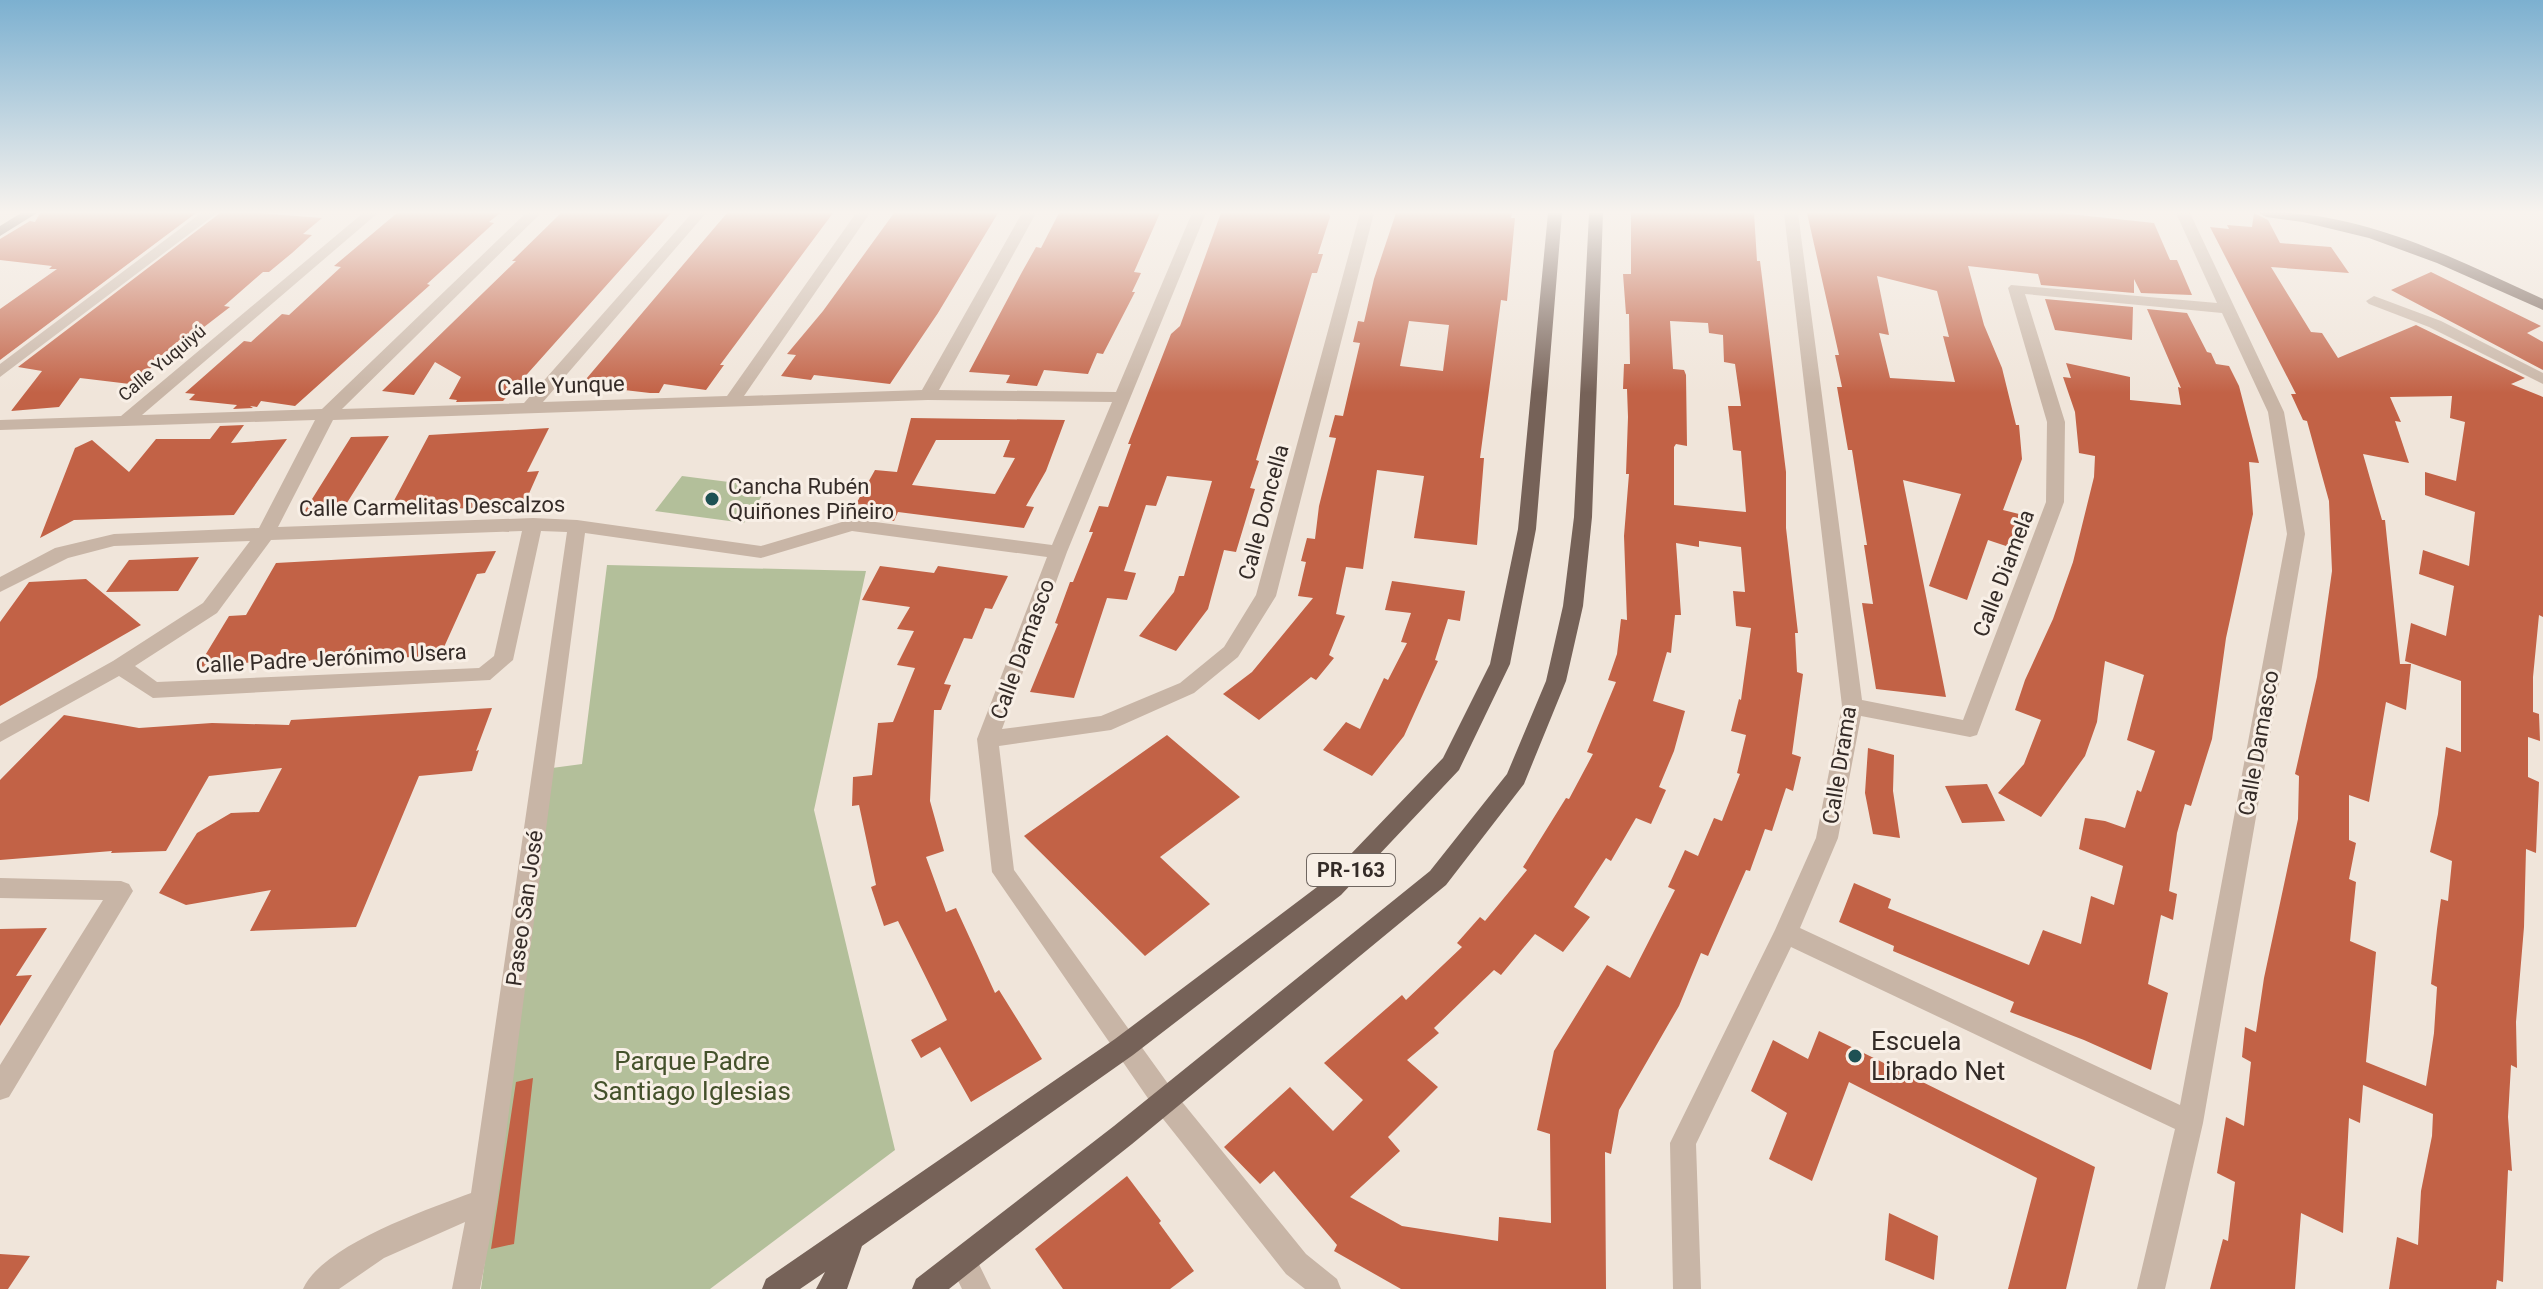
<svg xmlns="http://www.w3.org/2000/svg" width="2543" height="1289" viewBox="0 0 2543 1289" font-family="Roboto,sans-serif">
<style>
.green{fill:#b3bf9a}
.building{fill:#c26246;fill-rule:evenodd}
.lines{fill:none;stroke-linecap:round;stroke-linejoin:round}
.minor{fill:#c8b5a6;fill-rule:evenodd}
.major{fill:#766258;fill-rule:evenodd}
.poi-dot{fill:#1e5154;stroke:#f8efe6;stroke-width:3}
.labels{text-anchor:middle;stroke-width:6;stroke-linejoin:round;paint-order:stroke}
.far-street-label{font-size:18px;fill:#342b27;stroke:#f8efe6}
.shield{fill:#f8efe6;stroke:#6f6660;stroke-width:2}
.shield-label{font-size:20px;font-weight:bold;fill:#342b27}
.street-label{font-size:22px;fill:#342b27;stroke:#f8efe6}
.poi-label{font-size:22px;fill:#342b27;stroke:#f8efe6;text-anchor:start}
.near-poi-label{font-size:26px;fill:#342b27;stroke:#f8efe6;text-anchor:start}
.near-park-label{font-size:26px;fill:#44512b;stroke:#f8efe6}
</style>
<rect width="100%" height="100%" fill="#f0e5da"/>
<path class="green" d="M682,476L768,487L744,523L655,511Z
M607,565L866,571L814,810L895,1150L710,1289H481L552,768L582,764Z"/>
<path class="building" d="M40,213H196L0,360V309L57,269H49L52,266L0,260V239L30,221L35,222Z
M220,213H258L322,218L303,234L312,235L292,253L269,272H263L224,306L230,307L130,384L80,378L59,407L11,411L42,371L18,367Z
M397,213H500L489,222L494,223L427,284L430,285L295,406L261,401L257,407L250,406L253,408L233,409L237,405L189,400L195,394L185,393L244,341L251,342L282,314L289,315L341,267L334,266Z
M561,213H671L503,401L456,402L457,400L449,399L461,377L435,362L414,395L382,391L516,261H512Z
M727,213H833L720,365H724L706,390L664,384L659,393H650L581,385Z
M894,213H998L938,313L890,384L814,375L811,380L781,376L796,355L787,354L823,311Z
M1059,213H1160L1134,272L1141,273L1132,292H1135L1103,354L1097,353L1088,374L1044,370L1037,386L1006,383L1010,375L969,372L1022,272L1036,247L1041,248Z
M1221,213H1329L1330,217L1318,254H1323L1317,273H1312L1256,460L1259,461L1250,488L1255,489L1236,552L1224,550L1208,609L1176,651L1139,636L1174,592L1179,576H1184L1212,481L1167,476L1156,506L1146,505L1124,571L1136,573L1127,600L1107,598L1074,698L1030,692L1058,624L1055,623L1070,582H1073L1093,532H1089L1099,506L1108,507L1131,444H1128L1171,334L1180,326Z
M1396,213H1512L1511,218H1515L1507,301L1501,300L1480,458H1484L1477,545L1414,538L1424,476L1377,470L1363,569L1346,567L1336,614L1345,616L1329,655L1334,658L1316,680L1311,677L1259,720L1223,694L1252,672L1313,598L1298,596L1306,562L1301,561L1307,538L1315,539L1319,506L1336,438L1329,437L1335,415L1343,416L1360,343L1353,342L1358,321L1364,322L1374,279ZM1409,321L1449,325L1443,371L1400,366Z
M1631,213H1754L1757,261H1760L1786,472V528L1798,633H1795L1797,672L1803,674L1792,754L1801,757L1793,791L1786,788L1772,831L1765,829L1750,871L1746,870L1708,956L1701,953L1679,1006L1619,1110L1611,1154L1605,1152L1606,1289H1401L1334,1251L1337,1245L1274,1171L1260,1184L1224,1147L1290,1087L1333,1131L1363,1100L1324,1063L1402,995L1406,1000L1462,947L1457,943L1480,917L1485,921L1527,870L1523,867L1566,798L1569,799L1593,754L1587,752L1616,682L1608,680L1617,654L1621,619L1627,620L1624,536L1629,474H1626L1628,417L1627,389H1623L1624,364H1630L1629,314H1626L1623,274H1631ZM1670,321L1708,323L1709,333L1723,335L1724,362L1735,364L1741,406H1728L1733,450L1741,451L1746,512L1674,505V447L1676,444L1687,446L1686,375L1684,370L1673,369ZM1699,541L1741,547L1745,592L1733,591L1736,626L1751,628L1741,700L1739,699L1731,731L1746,735L1737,773L1740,774L1722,821L1714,818L1698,856L1685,850L1668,887L1675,890L1630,978L1607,965L1554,1051L1537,1130L1550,1134L1551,1223L1499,1217L1498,1241L1402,1226L1350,1197L1400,1151L1388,1137L1438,1087L1407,1060L1439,1033L1434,1028L1494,970L1501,975L1535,934L1563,952L1590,917L1574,907L1606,858L1611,861L1636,818L1651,824L1666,790L1659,787L1674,751L1685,711L1653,701L1667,652L1671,653L1675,615H1681L1676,543L1699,547Z
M1807,213H2060L2154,223L2170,260H2177L2192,295L2141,293L2134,279V293L2041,285L2038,274L1968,266L1984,325L2002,368L2016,425H2019L2022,459L2003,510L2019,514L2009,547L1988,540L1967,600L1929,586L1961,494L1903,480L1946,697L1876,689L1862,603L1873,604L1864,545H1867L1852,450H1848L1837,387H1842L1835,355H1839ZM1877,276L1937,291L1949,337L1943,336L1955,382L1890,378L1879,333L1889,335Z
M2254,213L2268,220L2280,243L2331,247L2349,273L2271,267L2311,332L2322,333L2338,358L2416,325L2525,378L2511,384L2543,397V617L2539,615L2533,677V712L2539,714L2540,741L2528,737V777L2539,782L2536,853L2526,849L2524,927L2516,1022L2517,1068L2511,1065L2508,1117L2512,1171L2508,1170L2503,1282L2497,1280L2496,1289H2389L2397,1237L2418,1245L2421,1191L2432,1136L2433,1114L2363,1085L2360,1123L2349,1118L2343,1233L2301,1213L2295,1289H2210L2223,1239L2228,1241L2235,1182L2217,1173L2226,1117L2244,1126L2251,1062L2242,1057L2245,1027L2256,1032L2264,978L2298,819L2299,776L2295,774L2317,677L2332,571L2329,501L2307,421L2303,420L2291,394H2296L2210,227L2229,229L2227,225L2252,227ZM2452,396L2450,418L2465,422L2456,481L2425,472V495L2475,512L2469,566L2423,550L2419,574L2454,586L2446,636L2411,623L2405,661L2461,681V752L2446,747L2438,814L2430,852L2452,861L2448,901L2441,899L2437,929L2431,984L2437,987L2434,1033L2426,1086L2366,1062L2376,952L2350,941L2356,882L2349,879L2356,843L2349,840V795L2369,802L2386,702L2406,710L2411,664H2400L2385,520H2382L2363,454L2409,463L2395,421L2401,422L2390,397Z
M2431,272L2541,326L2527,333L2543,342V370L2391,290Z
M2045,299L2133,307L2132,340L2055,330Z
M2147,309L2187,313L2207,352L2211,353L2216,364L2229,366L2239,386L2259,463L2249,462L2253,514L2226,638L2212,739L2191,806L2185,804L2177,833L2169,891L2177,894L2173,920L2161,915L2148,984L2168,993L2151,1070L2084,1040L2010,1012L2014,1002L1893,951L1894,946L1839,922L1854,883L1891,899L1888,908L2029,965L2043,930L2081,944L2091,896L2114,905L2123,866L2079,849L2085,818L2105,821L2125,828L2137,790L2141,792L2155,751L2127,740L2144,675L2105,661L2097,722L2085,756L2041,817L1998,793L2024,764L2041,720L2015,710L2025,680L2053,619L2073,562L2094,477L2095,456L2079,453L2075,412L2063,377L2071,378L2066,363L2130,377V400L2181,405L2178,387L2181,388Z
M911,418L1065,420L1046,471L1026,506L1034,507L1024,528L898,512L894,521L885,520L887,513L862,510L865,505L856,504L875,470L897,472ZM936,440H1010L1003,457L1015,458L995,494L912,485Z
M244,425L231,443L287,439L234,515L74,520L40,538L75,448L92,440L129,472L156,439H210L220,426Z
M549,428L527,472L539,471L523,507L389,510L429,435Z
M389,436L340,514L302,515L351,437Z
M496,551L485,573L477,574L440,656L304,661L305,658L198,667L229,616L246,615L276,563Z
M199,557L178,591L106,592L129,560Z
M880,566L934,573L938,566L1008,576L992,609L985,608L972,639L964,638L944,684L951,685L941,710H934L930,801L944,851L926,857L946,912L956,908L995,993L999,990L1042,1059L971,1102L940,1047L921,1058L911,1040L947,1020L898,921L884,926L871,887L876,885L859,805L852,806L853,777L872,775L878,723L893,722L915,668L897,665L914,631L897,629L910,607L862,600Z
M86,579L141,625L0,706V622L29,582Z
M1392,581L1465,591L1460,621L1448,619L1435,660L1438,661L1404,736L1372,776L1323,750L1346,722L1360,729L1384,678L1388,680L1407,643L1401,642L1411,613L1385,610Z
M492,708L476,751L479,750L472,771L419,776L356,927L250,931L271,890L186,905L159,893L197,833L231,813L259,812L282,768L209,776L166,851L111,853L112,851L0,860V780L64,715L139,728L212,723L289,725L291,720Z
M1167,735L1240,797L1160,857L1210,904L1145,956L1024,836Z
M1868,748L1894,755L1893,791L1900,838L1873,834L1865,793Z
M1987,784L2005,821L1962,823L1945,786Z
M47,928L16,976L32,975L0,1026V929Z
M1819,1031L2095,1167L2066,1289H2008L2037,1178L1849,1082L1812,1181L1769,1159L1787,1113L1751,1091L1773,1040L1808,1059Z
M533,1078L514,1244L491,1249L516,1082Z
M1127,1176L1161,1221L1159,1223L1194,1271L1170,1289H1063L1035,1249Z
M1889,1213L1938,1236L1934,1280L1885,1260Z
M0,1254L30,1256L8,1289H0Z"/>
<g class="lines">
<path class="minor" d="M201,213H217L0,377V364Z
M363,213H378L142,415L322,409L526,213H541L342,409L524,403L692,213H706L543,402L727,396L856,213H870L744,396L922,390L1022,213H1036L939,390L1116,392L1192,213H1206L1067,552L1002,729L1101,716L1180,683L1224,647L1256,595L1360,213H1374L1276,596L1238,657L1194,693L1111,730L999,746L1014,870L1174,1092L1306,1254L1337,1279L1341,1289H1305L1286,1274L1156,1110L992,872L977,739L1047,557L852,531L761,558L585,533L497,1202L480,1289H452L465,1222L384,1258L339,1289H303C321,1246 428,1209 471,1193L567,532L541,531L513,660L490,680L153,698L119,676L0,742V724L113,661L203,603L250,541L114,546L68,558L0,592V577L55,548L114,534L259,528L315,420L0,430V420L121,416ZM928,400L1112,402L1052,545L852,519L761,546L577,520L533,518L278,527L333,420ZM522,531L494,656L479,668L157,682L135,666L217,613L271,540Z
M1784,213H1798L1862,700L1963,720L2046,502L2047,422L2008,288L2011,285L2217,303L2176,213H2190L2284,412L2305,534L2203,1123L2165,1289H2137L2175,1129L1791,947L1696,1144L1701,1289H1673L1670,1143L1775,930L1816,838L1842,706ZM2025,294L2222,313L2268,412L2287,534L2180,1105L1800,928L1838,838L1861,716L1970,737L1977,735L2064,502L2065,422Z
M2374,296L2441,321L2543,373V384L2429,327L2369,304L2366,301Z
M0,878L121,881L129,884L133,891L9,1097L0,1100V1065L103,900L0,898Z
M963,1248L973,1252L991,1289H962L949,1262L953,1252Z"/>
<path class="major" d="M21,213H37L0,236V226Z
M1548,213H1562L1536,529L1510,664L1459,770L1341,895L1133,1055L862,1246L847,1289H816L825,1272L800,1289H762L766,1279L1115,1039L1325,881L1443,758L1490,664L1518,529Z
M1589,213H1603L1592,517L1583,606L1566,681L1524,784L1446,885L1132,1144L949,1289H912L916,1279L1114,1126L1430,871L1507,774L1546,681L1563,606L1574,517Z
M2259,213C2357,208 2456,259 2543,299V310L2437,263L2369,238L2303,222L2266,217Z"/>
</g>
<linearGradient id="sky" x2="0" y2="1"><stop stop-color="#7cb0d0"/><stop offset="0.54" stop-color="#f8f3ee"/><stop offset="1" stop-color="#f8f3ee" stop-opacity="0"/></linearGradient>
<rect width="2543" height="393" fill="url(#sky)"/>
<g class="poi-dot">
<circle cx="712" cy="499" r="8"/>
<circle cx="1855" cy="1056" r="8"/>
</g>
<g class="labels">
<g class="far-street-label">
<text transform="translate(162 363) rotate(-40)" y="6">Calle Yuquiyú</text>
</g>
<rect class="shield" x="1307" y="854" width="88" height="32" rx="6"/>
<g class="shield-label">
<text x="1351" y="877">PR-163</text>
</g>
<g class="street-label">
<text transform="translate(561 385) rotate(-2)" y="8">Calle Yunque</text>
<text transform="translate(432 506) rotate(-1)" y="8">Calle Carmelitas Descalzos</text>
<text transform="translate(1263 512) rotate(-75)" y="8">Calle Doncella</text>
<text transform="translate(2003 573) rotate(-69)" y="8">Calle Diamela</text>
<text transform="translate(1022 649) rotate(-70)" y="8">Calle Damasco</text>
<text transform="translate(331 658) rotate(-3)" y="8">Calle Padre Jerónimo Usera</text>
<text transform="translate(2258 743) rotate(-80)" y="8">Calle Damasco</text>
<text transform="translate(1839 765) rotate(-81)" y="8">Calle Drama</text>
<text transform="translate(524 908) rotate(-82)" y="8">Paseo San José</text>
</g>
<g class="poi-label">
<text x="728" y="494">Cancha Rubén<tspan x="728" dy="25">Quiñones Piñeiro</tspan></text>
</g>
<g class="near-poi-label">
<text x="1871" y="1050">Escuela<tspan x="1871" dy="30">Librado Net</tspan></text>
</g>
<g class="near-park-label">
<text x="692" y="1070">Parque Padre<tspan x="692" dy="30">Santiago Iglesias</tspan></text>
</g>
</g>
</svg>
